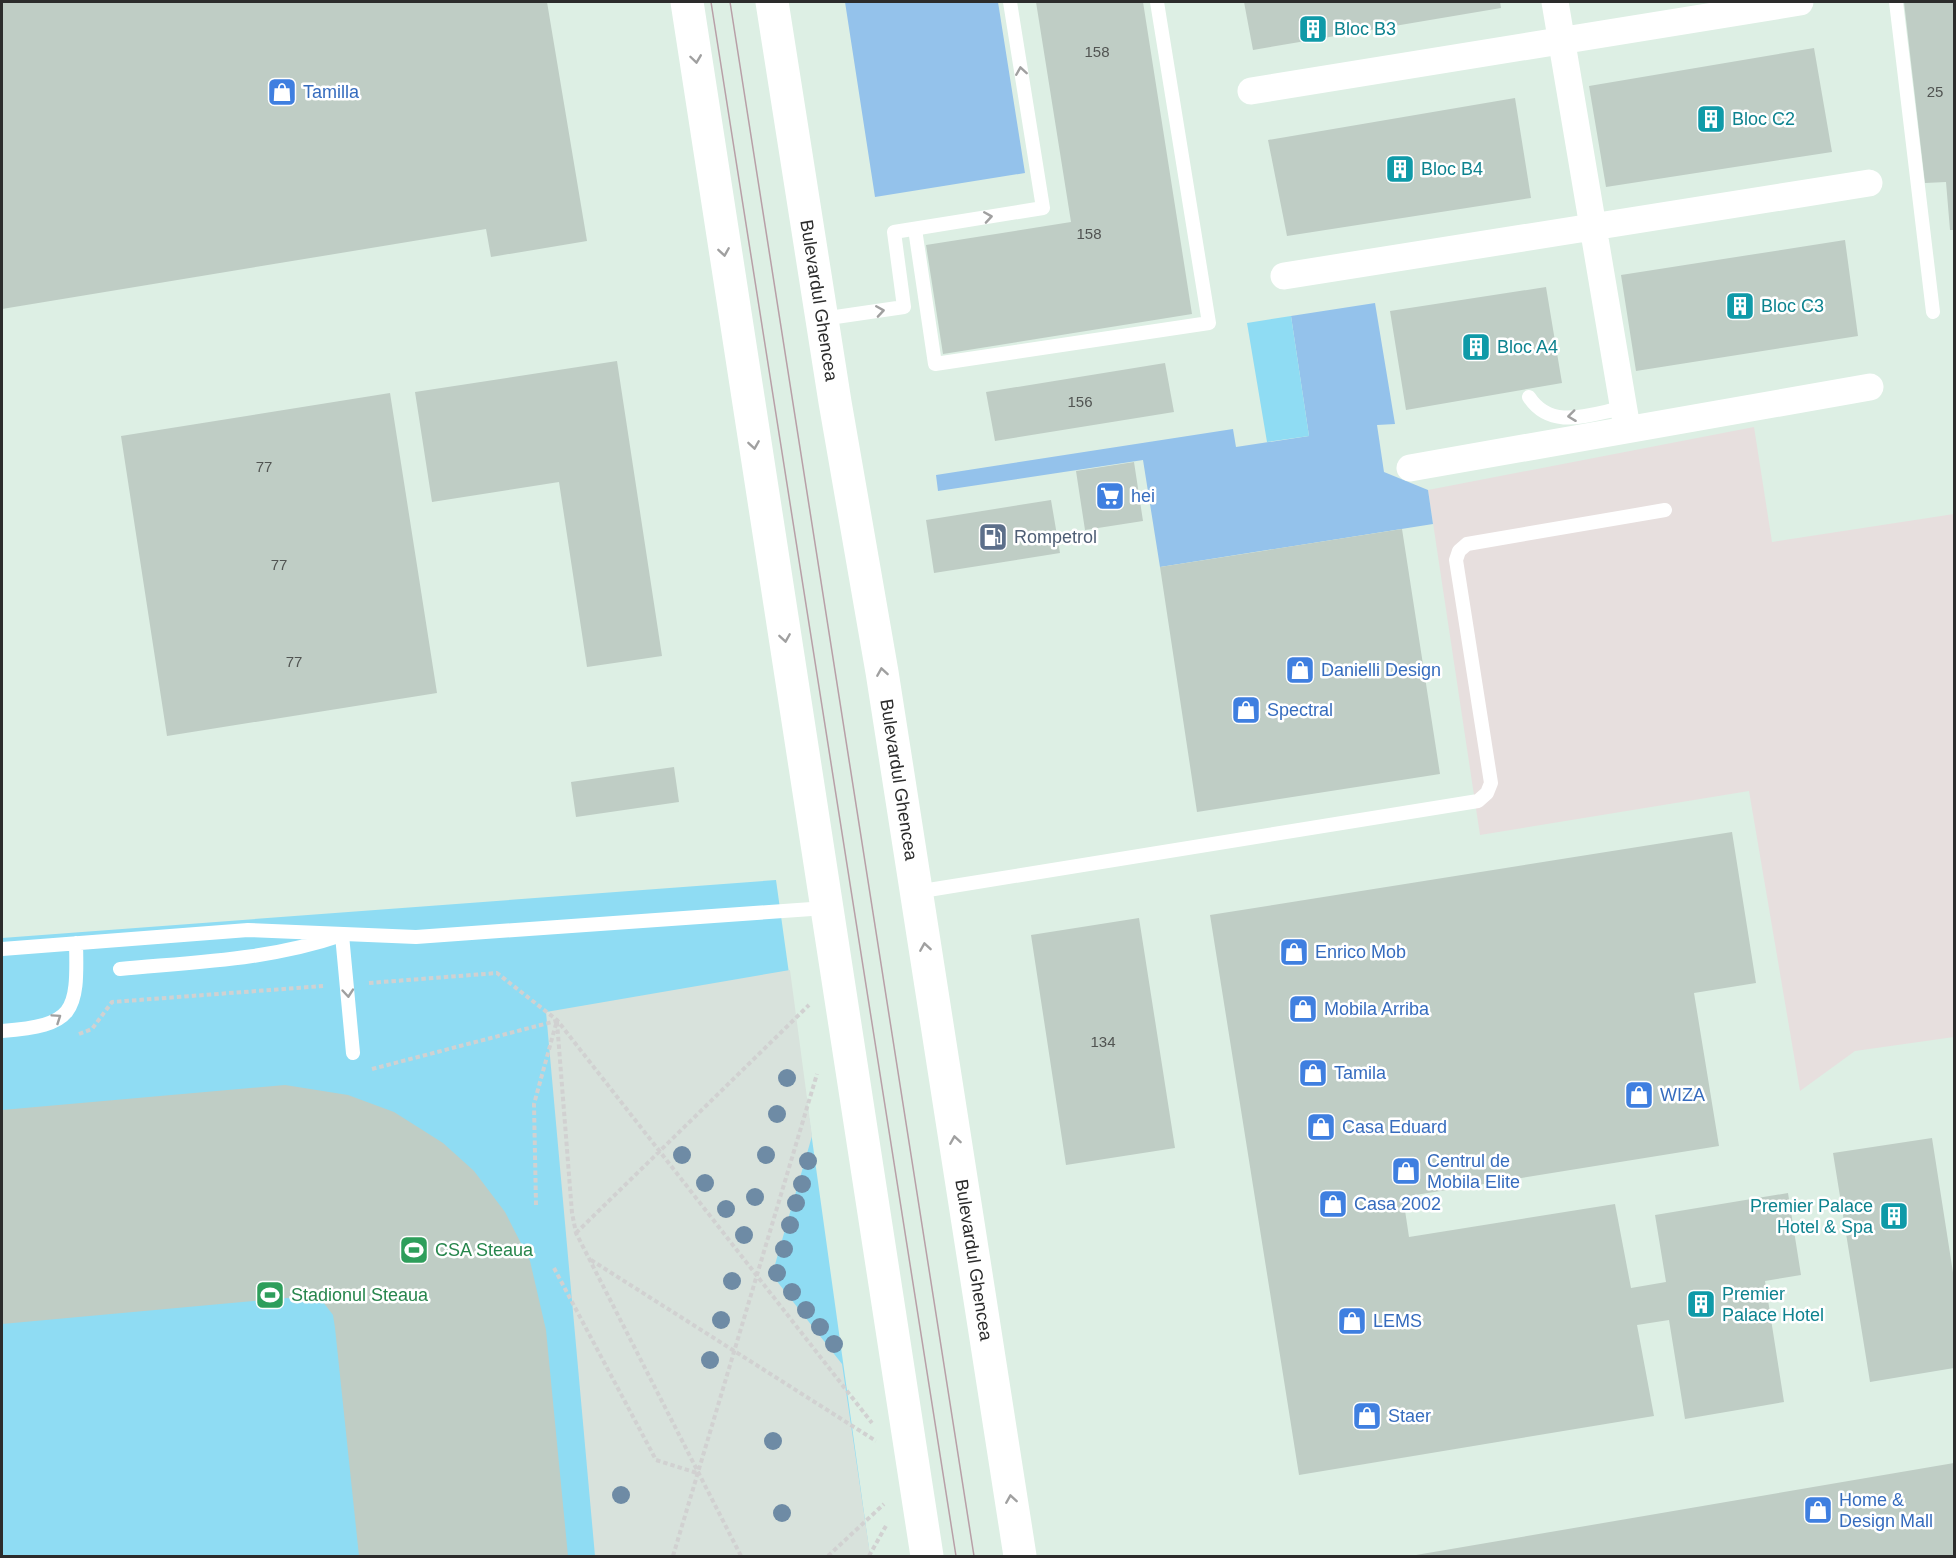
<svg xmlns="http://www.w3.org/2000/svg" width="1956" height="1558" viewBox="0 0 1956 1558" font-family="Helvetica,sans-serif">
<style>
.industrial{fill:#e7dfde}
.green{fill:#94c2eb}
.pitch{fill:#8fdcf3}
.plaza{fill:#d8e2dc}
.building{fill:#bfcdc5}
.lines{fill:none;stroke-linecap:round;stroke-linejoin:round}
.path{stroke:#d1d1d1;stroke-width:4;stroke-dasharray:4.5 3;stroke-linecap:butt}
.lane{stroke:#fff;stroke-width:14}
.street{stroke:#fff;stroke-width:27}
.secondary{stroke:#fff;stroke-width:33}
.tram{stroke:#b89fa7;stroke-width:1.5}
.tree{fill:#6e8ba5}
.oneway{stroke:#a0a0a0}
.labels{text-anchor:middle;stroke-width:5;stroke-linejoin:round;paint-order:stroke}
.number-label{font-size:15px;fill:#515452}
.culture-label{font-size:18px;fill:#0d838f;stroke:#fff;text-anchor:start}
.shop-label{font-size:18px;fill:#366cbe;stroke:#fff;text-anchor:start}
.street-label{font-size:18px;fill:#2c2c2c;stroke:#fff}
.service-label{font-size:18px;fill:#4e5e75;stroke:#fff;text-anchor:start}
.leisure-label{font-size:18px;fill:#27864d;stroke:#fff;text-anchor:start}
</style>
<rect width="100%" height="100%" fill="#ddefe4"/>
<path class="industrial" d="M1754,427L1772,542L1954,514V1037L1855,1051L1800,1091L1749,791L1480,835L1428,490Z"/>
<path class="green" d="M845,2H998L1025,173L875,197Z
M1375,303L1395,424L1377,425L1384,472L1428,490L1433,524L1160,567L1143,460L938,491L936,475L1233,429L1236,447L1309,436L1291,316Z"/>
<path class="pitch" d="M1291,316L1309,436L1267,442L1247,323Z
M776,880L870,1556H2V938Z"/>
<path class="plaza" d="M790,970L812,1136L772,1275L842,1364L870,1554L869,1556H595L546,1012Z"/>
<path class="building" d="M2,2H547L587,241L491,257L486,229L2,309Z
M1036,2H1143L1192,314L943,354L926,245L1071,222Z
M1244,2H1500L1501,8L1253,50Z
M1904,2H1954V230H1950L1946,182L1925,183Z
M1814,48L1832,152L1606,187L1589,86Z
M1515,98L1531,198L1287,236L1268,140Z
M1845,240L1858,336L1636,371L1621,275Z
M1546,287L1562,383L1406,410L1390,311Z
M617,361L662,656L587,667L559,482L432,502L415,392Z
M1165,363L1174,412L995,441L986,392Z
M390,393L437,693L167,736L121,436Z
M1134,462L1143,521L1085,530L1076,471Z
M1051,500L1060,553L934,573L926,520Z
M1402,529L1440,774L1197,812L1160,567Z
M674,767L679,802L576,817L571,782Z
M1732,832L1756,983L1694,993L1719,1146L1403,1197L1409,1237L1615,1204L1631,1288L1666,1282L1655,1215L1788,1193L1801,1275L1765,1281L1784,1402L1685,1419L1669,1320L1637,1325L1654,1416L1299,1475L1210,915Z
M1139,918L1175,1148L1066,1165L1031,935Z
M285,1085L348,1095L394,1112L443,1143L474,1171L505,1212L530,1261L546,1330L568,1556H359L335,1328L333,1315L323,1302L309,1296L2,1324V1110Z
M1932,1138L1954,1279V1368L1870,1382L1833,1153Z
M1954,1463V1556H1416V1555Z"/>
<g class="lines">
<path class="path" d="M369,983L497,973L557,1020L872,1423
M557,1022L572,1213L576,1233L741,1556
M79,1034L92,1029L112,1002L323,986
M372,1069L556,1021
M536,1205L534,1104L556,1024
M576,1233L809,1005
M591,1260L876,1441
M554,1268L656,1460L697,1473
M673,1556L817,1074
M828,1556L884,1504
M869,1556L887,1524"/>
<path class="lane" d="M1896,2L1933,312
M915,229L935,364L1209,323L1157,2
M822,319L904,307L894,232L1043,208L1010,2
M1529,397C1551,431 1590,414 1623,408
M916,892L1478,801L1487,793L1491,783L1456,560L1459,551L1467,544L1665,510
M2,949L248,930L416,937L826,908
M120,969C195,962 270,960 342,935L353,1053
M2,1031C74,1025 78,1014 76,943"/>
<path class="street" d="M1555,2L1627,428
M1251,91L1800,2
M1284,276L1869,183
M1410,468L1870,387"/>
<g class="secondary">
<path d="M687,2L927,1556"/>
<path id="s1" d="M772,2L835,402L882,672L1020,1556"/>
</g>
<path class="tram" d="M711,2L956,1556
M730,2L974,1556"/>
</g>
<g class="tree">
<circle cx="787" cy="1078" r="9"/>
<circle cx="777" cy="1114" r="9"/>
<circle cx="682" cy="1155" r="9"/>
<circle cx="766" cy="1155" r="9"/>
<circle cx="808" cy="1161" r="9"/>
<circle cx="705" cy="1183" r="9"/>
<circle cx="802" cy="1184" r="9"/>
<circle cx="755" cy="1197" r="9"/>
<circle cx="796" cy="1203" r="9"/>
<circle cx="726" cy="1209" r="9"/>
<circle cx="790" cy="1225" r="9"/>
<circle cx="744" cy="1235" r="9"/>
<circle cx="784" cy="1249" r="9"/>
<circle cx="777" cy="1273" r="9"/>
<circle cx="732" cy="1281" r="9"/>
<circle cx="792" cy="1292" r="9"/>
<circle cx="806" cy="1310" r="9"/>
<circle cx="721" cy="1320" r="9"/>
<circle cx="820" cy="1327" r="9"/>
<circle cx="834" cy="1344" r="9"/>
<circle cx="710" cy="1360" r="9"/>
<circle cx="773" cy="1441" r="9"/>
<circle cx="621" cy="1495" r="9"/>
<circle cx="782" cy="1513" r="9"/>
</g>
<defs><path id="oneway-chevron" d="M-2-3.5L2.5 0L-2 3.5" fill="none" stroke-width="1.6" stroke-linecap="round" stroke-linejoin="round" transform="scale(1.5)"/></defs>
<g class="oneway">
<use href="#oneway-chevron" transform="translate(696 59) rotate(82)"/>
<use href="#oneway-chevron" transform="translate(1021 71) rotate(-99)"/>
<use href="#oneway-chevron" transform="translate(988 217) rotate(-9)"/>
<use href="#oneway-chevron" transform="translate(724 252) rotate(81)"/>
<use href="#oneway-chevron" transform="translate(880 311) rotate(-9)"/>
<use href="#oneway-chevron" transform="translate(1572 416) rotate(173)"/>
<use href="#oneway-chevron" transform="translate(754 445) rotate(81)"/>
<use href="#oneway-chevron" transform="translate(785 638) rotate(81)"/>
<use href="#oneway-chevron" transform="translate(882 672) rotate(-99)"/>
<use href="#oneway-chevron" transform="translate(925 947) rotate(-99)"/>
<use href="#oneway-chevron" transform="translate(348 993) rotate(85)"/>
<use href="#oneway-chevron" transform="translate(57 1018) rotate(-34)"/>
<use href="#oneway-chevron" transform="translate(955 1140) rotate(-99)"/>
<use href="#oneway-chevron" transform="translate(1011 1499) rotate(-99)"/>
</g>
<defs>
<g id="building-square" transform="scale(1.5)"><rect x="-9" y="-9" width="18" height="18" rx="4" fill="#0f9aa8" stroke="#fff"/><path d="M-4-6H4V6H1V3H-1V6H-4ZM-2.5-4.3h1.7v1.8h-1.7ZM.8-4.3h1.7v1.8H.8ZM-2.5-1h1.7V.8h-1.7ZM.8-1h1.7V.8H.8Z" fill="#fff"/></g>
<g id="shop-square" transform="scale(1.5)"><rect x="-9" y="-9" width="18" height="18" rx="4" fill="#3f7fe0" stroke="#fff"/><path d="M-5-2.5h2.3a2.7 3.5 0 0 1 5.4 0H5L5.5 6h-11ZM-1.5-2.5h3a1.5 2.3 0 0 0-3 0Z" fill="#fff"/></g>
<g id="supermarket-square" transform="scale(1.5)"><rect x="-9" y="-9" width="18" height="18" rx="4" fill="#3f7fe0" stroke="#fff"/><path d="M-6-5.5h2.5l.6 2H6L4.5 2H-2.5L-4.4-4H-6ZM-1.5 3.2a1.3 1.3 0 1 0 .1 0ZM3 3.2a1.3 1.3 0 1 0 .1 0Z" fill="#fff"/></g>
<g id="fuel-square" transform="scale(1.5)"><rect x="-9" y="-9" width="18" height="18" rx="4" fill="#5c6f8a" stroke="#fff"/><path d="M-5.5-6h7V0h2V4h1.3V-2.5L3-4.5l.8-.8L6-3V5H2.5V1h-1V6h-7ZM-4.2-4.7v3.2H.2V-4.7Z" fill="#fff"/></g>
<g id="stadium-square" transform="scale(1.5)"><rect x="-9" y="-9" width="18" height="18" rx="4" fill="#2e9e5b" stroke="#fff"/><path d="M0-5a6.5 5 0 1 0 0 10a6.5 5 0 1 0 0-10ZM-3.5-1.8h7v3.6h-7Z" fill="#fff"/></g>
</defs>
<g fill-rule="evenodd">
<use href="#building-square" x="1313" y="29"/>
<use href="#shop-square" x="282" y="92"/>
<use href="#building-square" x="1711" y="119"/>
<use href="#building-square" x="1400" y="169"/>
<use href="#building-square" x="1740" y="306"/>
<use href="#building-square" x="1476" y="347"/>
<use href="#supermarket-square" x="1110" y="496"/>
<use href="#fuel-square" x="993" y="537"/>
<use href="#shop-square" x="1300" y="670"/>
<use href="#shop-square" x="1246" y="710"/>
<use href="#shop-square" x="1294" y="952"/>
<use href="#shop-square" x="1303" y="1009"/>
<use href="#shop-square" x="1313" y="1073"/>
<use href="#shop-square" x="1639" y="1095"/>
<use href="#shop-square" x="1321" y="1127"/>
<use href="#shop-square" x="1406" y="1171"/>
<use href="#shop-square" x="1333" y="1204"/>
<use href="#building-square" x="1894" y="1216"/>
<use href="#stadium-square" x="414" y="1250"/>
<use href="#stadium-square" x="270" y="1295"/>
<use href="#building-square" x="1701" y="1304"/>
<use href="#shop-square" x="1352" y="1321"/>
<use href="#shop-square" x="1367" y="1416"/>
<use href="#shop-square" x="1818" y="1510"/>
</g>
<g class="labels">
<g class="number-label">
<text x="1097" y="57">158</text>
<text x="1935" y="97">25</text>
<text x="1089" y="239">158</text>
<text x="1080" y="407">156</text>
<text x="264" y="472">77</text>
<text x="279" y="570">77</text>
<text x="294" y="667">77</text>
<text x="1103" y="1047">134</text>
</g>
<g class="culture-label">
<text x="1334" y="35">Bloc B3</text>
<text x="1732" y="125">Bloc C2</text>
<text x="1421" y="175">Bloc B4</text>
<text x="1761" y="312">Bloc C3</text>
<text x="1497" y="353">Bloc A4</text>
<text x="1873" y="1212" text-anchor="end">Premier Palace<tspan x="1873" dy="21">Hotel &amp; Spa</tspan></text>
<text x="1722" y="1300">Premier<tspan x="1722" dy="21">Palace Hotel</tspan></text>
</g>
<g class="shop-label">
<text x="303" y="98">Tamilla</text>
<text x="1131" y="502">hei</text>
<text x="1321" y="676">Danielli Design</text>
<text x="1267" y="716">Spectral</text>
<text x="1315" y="958">Enrico Mob</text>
<text x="1324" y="1015">Mobila Arriba</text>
<text x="1334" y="1079">Tamila</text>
<text x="1660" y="1101">WIZA</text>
<text x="1342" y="1133">Casa Eduard</text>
<text x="1427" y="1167">Centrul de<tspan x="1427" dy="21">Mobila Elite</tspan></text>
<text x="1354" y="1210">Casa 2002</text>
<text x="1373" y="1327">LEMS</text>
<text x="1388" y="1422">Staer</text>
<text x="1839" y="1506">Home &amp;<tspan x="1839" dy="21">Design Mall</tspan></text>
</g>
<g class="street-label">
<text dy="6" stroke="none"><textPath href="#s1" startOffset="302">Bulevardul Ghencea</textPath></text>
<text dy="6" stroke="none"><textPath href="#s1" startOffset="788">Bulevardul Ghencea</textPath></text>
<text dy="6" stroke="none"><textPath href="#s1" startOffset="1274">Bulevardul Ghencea</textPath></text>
</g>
<g class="service-label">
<text x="1014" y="543">Rompetrol</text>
</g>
<g class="leisure-label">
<text x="435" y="1256">CSA Steaua</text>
<text x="291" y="1301">Stadionul Steaua</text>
</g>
</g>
<rect width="1956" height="1558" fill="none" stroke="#2c2c2c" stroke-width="6"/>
</svg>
